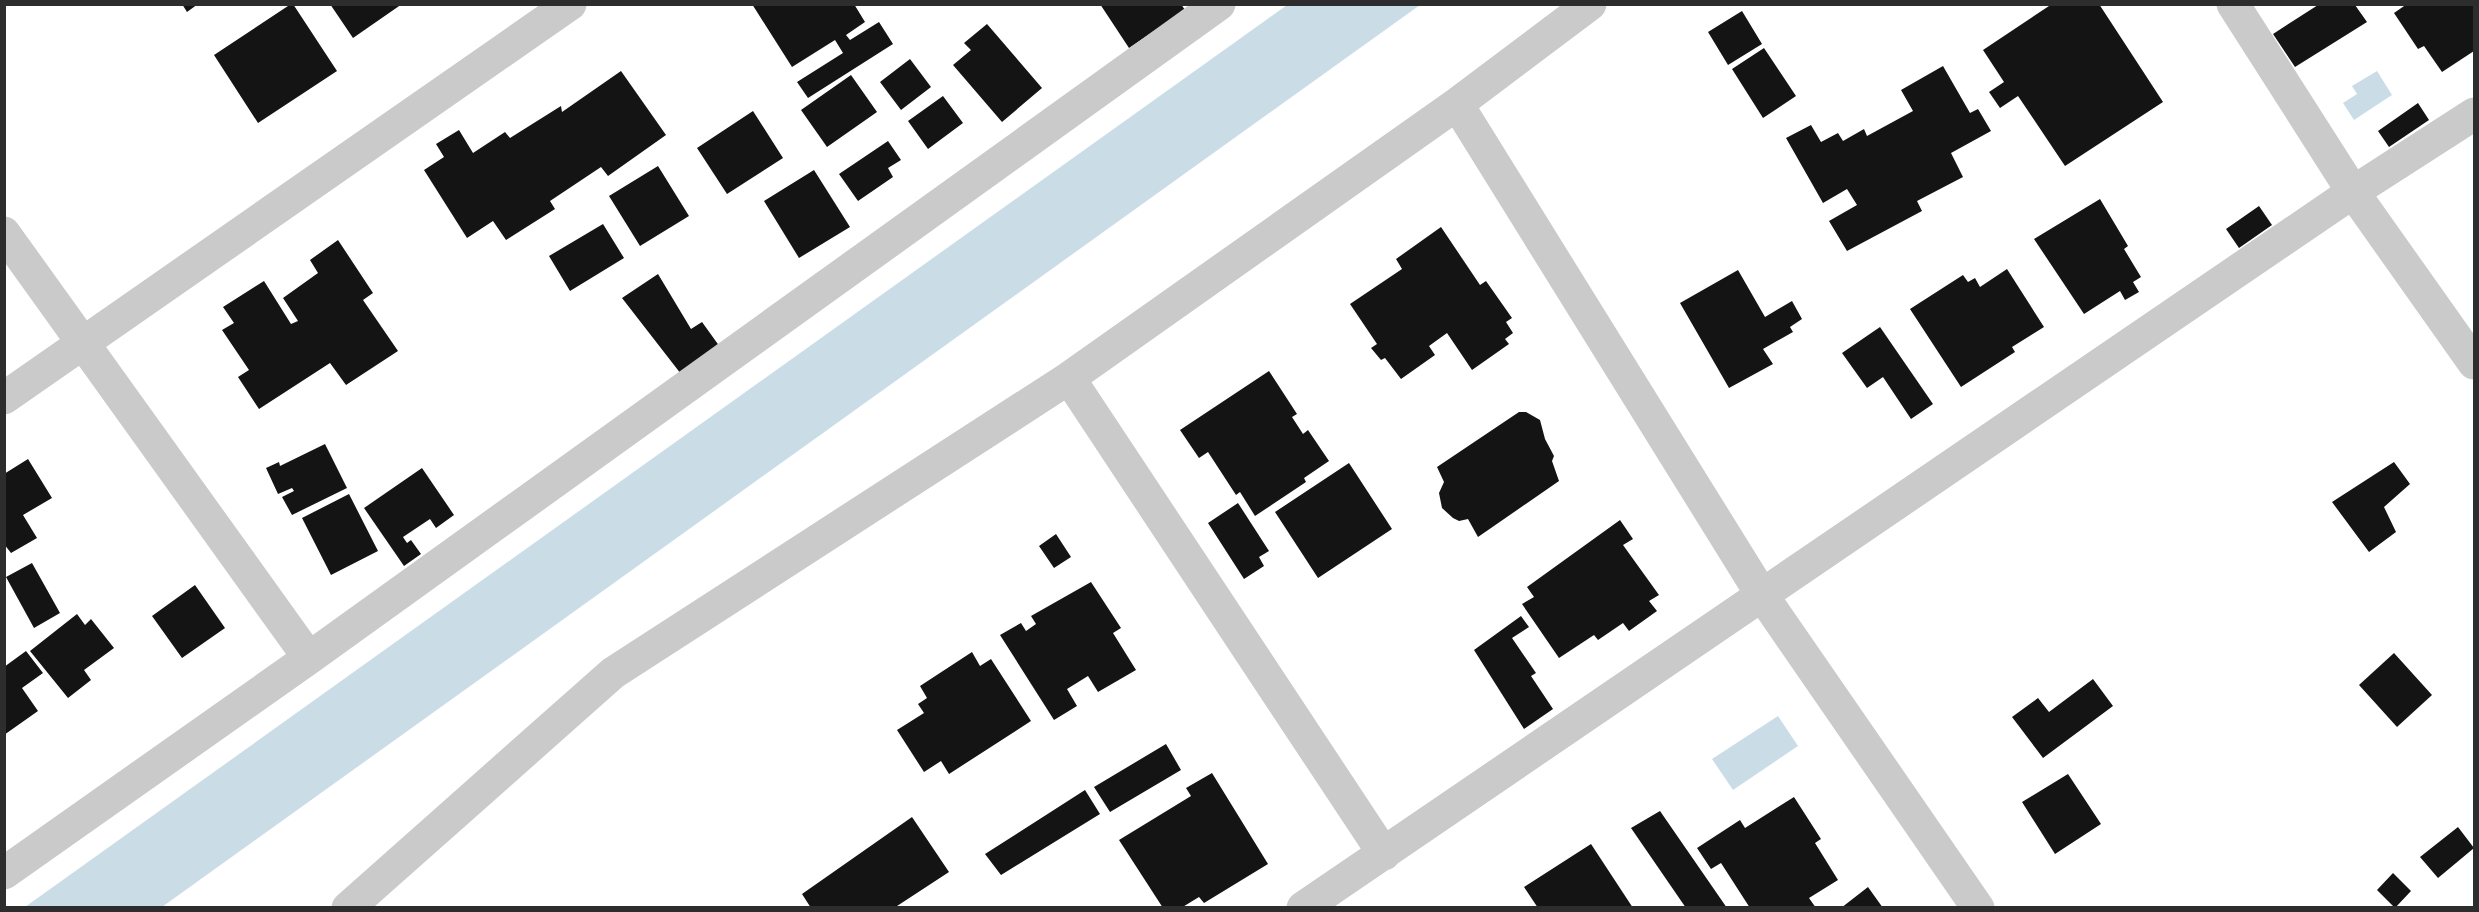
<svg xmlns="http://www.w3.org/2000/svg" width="2479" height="912" viewBox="0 0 2479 912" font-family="'Asap Condensed',sans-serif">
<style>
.water{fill:#cadde7}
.building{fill:#141414}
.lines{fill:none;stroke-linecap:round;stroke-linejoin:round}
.minor{stroke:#cacaca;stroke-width:33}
</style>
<rect width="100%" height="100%" fill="#fff"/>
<path class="water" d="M1287,5H1420L162,907H25Z
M2377,71L2392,95L2354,120L2343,103L2357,94L2352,86Z
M1778,716L1798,746L1733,790L1712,759Z"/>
<path class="building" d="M182,4H198L187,12Z
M291,4H293L337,71L258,123L214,55Z
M330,4H402L353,38Z
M752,4H854L865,22L846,35L850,40L879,22L893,44L808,98L797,82L843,53L835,40L792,67Z
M1100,4H1181L1185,10L1129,48Z
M2052,4H2099L2163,102L2065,166L2018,96L2000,108L1989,92L2004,82L1983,50Z
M2407,4H2474V51L2442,72L2424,46L2418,49L2394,13Z
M2318,5H2355L2367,22L2295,67L2273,34Z
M1742,11L1762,44L1728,65L1708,32Z
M987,24L1042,88L1002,122L953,65L971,50L964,43Z
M1764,48L1796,96L1763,118L1732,69Z
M910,59L931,87L901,110L880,82Z
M1943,66L1970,113L1978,109L1991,131L1951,153L1963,177L1917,201L1922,211L1847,251L1829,221L1857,205L1847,189L1823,203L1786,138L1811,125L1821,142L1838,133L1843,141L1864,129L1867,136L1913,111L1901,90Z
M621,71L666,135L608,176L601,167L550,201L555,209L506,240L493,221L467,238L424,170L444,157L436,144L459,130L473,153L505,132L510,138L561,106L562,112Z
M851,75L877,112L827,147L801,110Z
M943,96L963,123L928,149L908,121Z
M2418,103L2429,120L2389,147L2378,131Z
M753,111L783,158L727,194L697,148Z
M888,141L901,160L888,168L893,177L858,201L839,174Z
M658,166L689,216L640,246L609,196Z
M814,170L850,227L799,258L764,201Z
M2100,199L2128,246L2124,249L2141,277L2133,282L2139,292L2125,300L2120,291L2084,314L2034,239Z
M2259,206L2272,225L2239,248L2226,229Z
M603,224L624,258L570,291L549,256Z
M1441,227L1480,285L1486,281L1512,318L1506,322L1513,333L1505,339L1509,344L1472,370L1447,333L1429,346L1435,355L1401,379L1385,358L1381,360L1371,348L1377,344L1350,304L1402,269L1396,259Z
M338,240L373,293L363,300L398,351L346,385L330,363L259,409L238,377L249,370L222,330L234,323L223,307L264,281L291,324L298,321L283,298L318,273L310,260Z
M2007,269L2044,327L2012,347L2015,352L1961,387L1910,309L1963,275L1968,282L1975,278L1980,287Z
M1738,270L1765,317L1792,301L1802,319L1790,327L1793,332L1763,349L1773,364L1729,388L1680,303Z
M658,274L691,329L702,322L720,347L681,374L622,298Z
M1880,327L1933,404L1911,419L1883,377L1867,388L1842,353Z
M1269,371L1297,414L1292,417L1303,434L1308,430L1329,461L1304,478L1306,482L1255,516L1240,492L1236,495L1208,452L1199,458L1180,430Z
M1519,412H1526L1540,420L1545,439L1554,456L1552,461L1559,481L1478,537L1468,519L1459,521L1453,518L1442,508L1439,493L1444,482L1437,467Z
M325,444L347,488L292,515L282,497L294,491L292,488L278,494L266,468L279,462L280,466Z
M28,459L52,498L23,515L37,538L11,553L4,544V474Z
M2394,462L2410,484L2384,507L2396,532L2369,552L2332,502Z
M1349,463L1392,529L1318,578L1275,512Z
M422,468L454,515L436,528L430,519L403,537L407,543L411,540L421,554L404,566L364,508Z
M349,494L378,551L331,575L302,518Z
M1238,503L1269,551L1259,557L1264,566L1244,579L1208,523Z
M1620,520L1633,539L1623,545L1659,595L1649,601L1657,611L1629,631L1623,623L1598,640L1594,635L1559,658L1522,604L1534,597L1527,587Z
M1056,534L1071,557L1054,568L1039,546Z
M32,563L60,613L34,628L6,577Z
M1091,582L1121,628L1113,633L1136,670L1098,692L1088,676L1067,689L1077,706L1054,720L1000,635L1021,623L1026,631L1036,624L1031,616Z
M195,585L225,628L182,658L152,616Z
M77,614L85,625L91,619L114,648L84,670L91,680L68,698L30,651Z
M1521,616L1529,627L1512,638L1536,673L1531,676L1553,709L1524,729L1474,650Z
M26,651L43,673L22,688L38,711L4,735V667Z
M972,652L980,666L991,659L1031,721L949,774L941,761L924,772L897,730L924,713L918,704L927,698L920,686Z
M2394,653L2432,695L2397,727L2359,685Z
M2093,679L2113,706L2043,758L2012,717L2038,698L2049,712Z
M1166,744L1181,770L1110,812L1094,787Z
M1212,773L1268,864L1204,903L1199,897L1181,908H1163L1119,840L1191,796L1186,788Z
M2068,774L2101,824L2055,854L2022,802Z
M1085,790L1100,814L1001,875L985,854Z
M1794,797L1821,839L1815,843L1838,880L1809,898L1816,908H1750L1721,863L1711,869L1697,848L1740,820L1745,828Z
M1660,811L1727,908H1686L1631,828Z
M912,817L949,872L894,908H811L802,894Z
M2458,827L2474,848L2438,878L2420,857Z
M1591,844L1633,908H1538L1524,887Z
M2393,873L2411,891L2395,908L2377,890Z
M1868,887L1883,908H1841Z"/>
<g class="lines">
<path class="minor" d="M2233,4L2353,192L2474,363
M1457,104L1762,595L1978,908
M4,233L309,658
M1069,378L1384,854
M4,398L570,4
M4,873L309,658L1219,4
M348,908L613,673L1069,378L1457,104L1590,4
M1303,908L2353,192L2474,114"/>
</g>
<rect width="2479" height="912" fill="none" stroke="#2d2d2d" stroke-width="12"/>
</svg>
